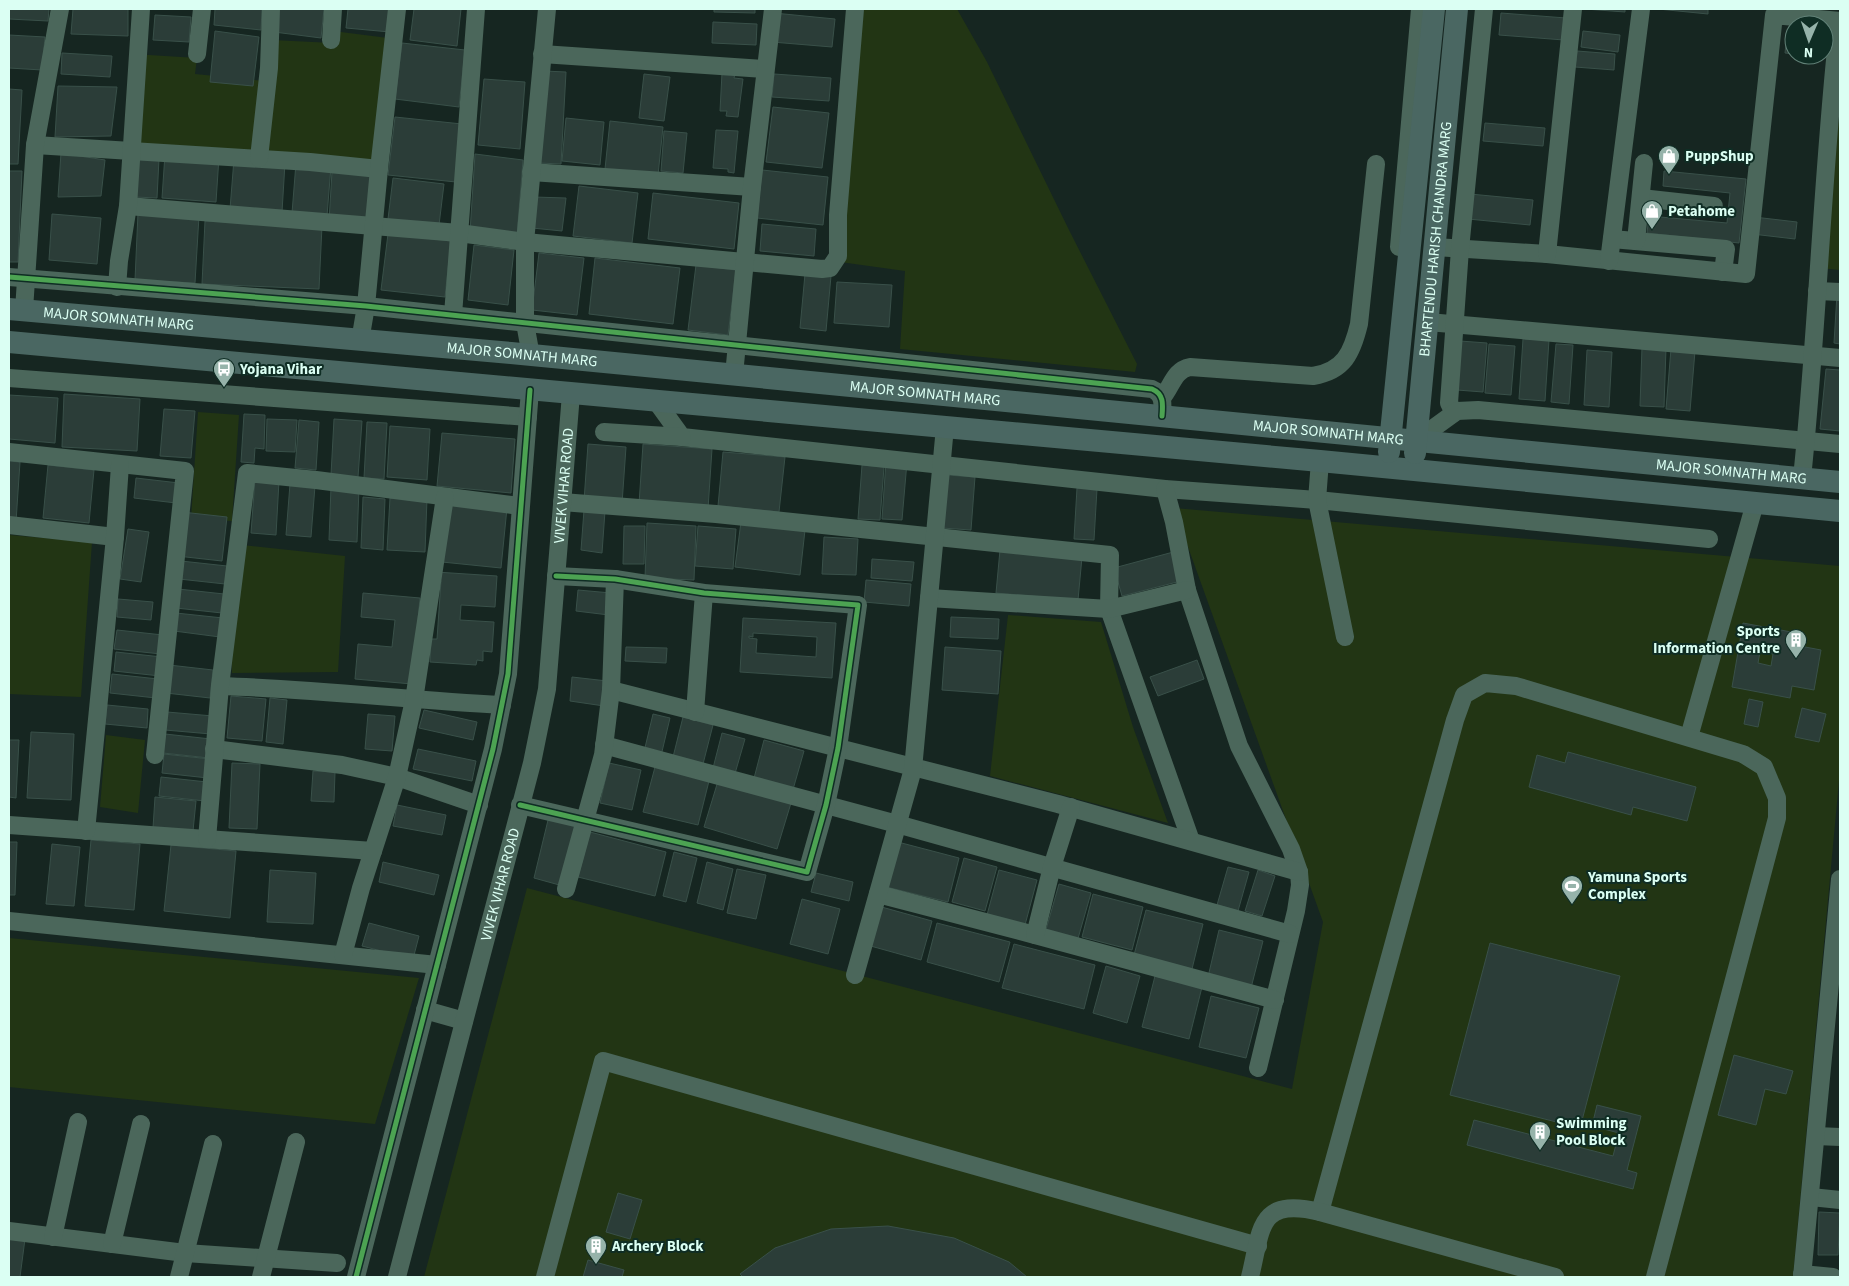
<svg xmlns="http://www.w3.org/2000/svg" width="1849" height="1286" viewBox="0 0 1849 1286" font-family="'Source Sans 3',sans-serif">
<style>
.green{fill:#223514}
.building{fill:#2b3d38;stroke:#395049;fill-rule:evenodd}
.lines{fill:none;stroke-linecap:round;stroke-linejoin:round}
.minor{stroke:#4b675b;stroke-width:18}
.major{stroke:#4a6762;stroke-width:22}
.cycleway-casing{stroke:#0f2d24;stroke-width:8}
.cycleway{stroke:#4ca352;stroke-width:5}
.labels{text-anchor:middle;stroke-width:4;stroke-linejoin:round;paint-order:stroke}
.poi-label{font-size:15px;font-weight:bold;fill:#dbfff3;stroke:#0f2d24;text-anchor:start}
.street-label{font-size:15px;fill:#dbfff3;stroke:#0f2d24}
</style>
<rect width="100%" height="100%" fill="#162621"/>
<path class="green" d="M858,9H957L987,62L1069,230L1137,364L1135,372L900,349L905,271L833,261Z
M333,31L388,38L372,164L125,144L133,54L197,58L195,74L265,81L272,40L333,43Z
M1840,110V270L1819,268Z
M198,412L239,415L232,521L191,519Z
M1174,508L1840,566V770L1793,1277H424L527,888L1292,1089L1323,922Z
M9,535L92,542L81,697L9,694Z
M242,545L345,556L338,672L232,673L231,646Z
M1008,615L1101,622L1133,727L1168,823L990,776Z
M106,735L145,740L138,813L100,807Z
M9,938L419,978L375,1124L9,1087Z"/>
<path class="building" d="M9,9H49L48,21L9,19Z
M73,9H128V36L71,34Z
M215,9H262L261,30L214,25Z
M277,9H324L321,38L274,32Z
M348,9H393L390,32L346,28Z
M414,9H461L457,46L410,40Z
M714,9H755V13L714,12Z
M1585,9H1625V12Z
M1658,9H1708V14Z
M774,13L835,19L832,47L772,42Z
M1501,13L1566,18L1564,40L1499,35Z
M155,15L191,17L189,42L153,40Z
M713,22L757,24L756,45L712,43Z
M215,31L259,37L253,86L210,82Z
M1583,31L1620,35L1618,52L1581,47Z
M1787,33H1794V54L1785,53Z
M9,35L45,37L42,70L9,68Z
M1824,36H1830L1829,57L1806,55H1824Z
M402,43L465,50L459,107L395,99Z
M1577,51L1615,54L1614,70L1575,67Z
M62,53L112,56L110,77L61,74Z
M544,71L566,72L561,164L539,163Z
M722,73L735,74L734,78L743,79L738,117L726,116L727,111H720Z
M644,74L670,77L664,121L639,118Z
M774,74L831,78L829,101L772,97Z
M484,79L525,82L520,149L478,145Z
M58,86L117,87L111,136L55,137Z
M9,89L22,90L18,164H9Z
M773,107L829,113L822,168L766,162Z
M395,117L462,124L456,182L388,175Z
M566,118L604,122L600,165L562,161Z
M610,121L663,127L658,175L605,169Z
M1485,123L1545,128L1543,146L1483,141Z
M716,130L738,131L734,173L728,172V169L713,168Z
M664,131L687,133L683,173L661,171Z
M61,153L105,160L101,196L58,197Z
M165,154L219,157L216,202L162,198Z
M475,154L523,160L517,236L470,232Z
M137,158L159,159L157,198L135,197Z
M234,159L285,163L282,212L230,209Z
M296,163L331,166L327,216L292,213Z
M762,170L828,177L823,225L757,218Z
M9,171H22L18,262H9Z
M1664,171L1746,179L1739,243L1647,233L1649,216L1727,223L1730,193L1663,186Z
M332,172L374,174L371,224L329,221Z
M393,178L444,184L439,225L388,219Z
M579,186L638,193L632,243L573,236Z
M653,193L739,203L734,249L648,239Z
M1470,194L1533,200L1530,225L1468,219Z
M534,197L566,198L562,231L532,228Z
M138,213L199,216L195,283L135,280Z
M52,214L101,218L97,264L49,260Z
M1754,217L1797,222L1795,239L1752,234Z
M205,221L322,226L319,289L202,284Z
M762,224L816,229L814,256L760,251Z
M388,234L451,241L445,297L381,290Z
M474,245L514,250L508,305L468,300Z
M539,253L584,258L577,315L532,310Z
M595,258L680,268L673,324L589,314Z
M696,265L736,270L728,335L688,330Z
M805,274L831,276L826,331L800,328Z
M837,282L892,285L889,327L834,323Z
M1837,294L1840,295V344L1834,343Z
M1523,339L1549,340L1545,401L1519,399Z
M1460,341L1487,343L1483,392L1457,390Z
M1489,344L1515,346L1511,395L1485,393Z
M1556,344L1573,345L1569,404L1551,402Z
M1642,347L1666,348L1664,407L1640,406Z
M1671,349L1695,351L1690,411L1666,409Z
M1587,350L1612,352L1609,407L1584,405Z
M1826,369L1840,370V431L1820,429Z
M64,394L140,399L137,451L62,447Z
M9,395L58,398L55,443L9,439Z
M164,409L195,411L191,458L160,456Z
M244,414L265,415L264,449L255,448L254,463L241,462Z
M267,419L297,420L295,452L266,451Z
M334,419L362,421L358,477L331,475Z
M299,420L319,422L316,470L295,468Z
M367,422L387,423L384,479L364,478Z
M390,426L430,429L427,480L387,477Z
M442,433L515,439L511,493L437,486Z
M588,444L626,447L622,504L584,501Z
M643,444L712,449L708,509L639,504Z
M723,452L785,457L779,512L718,506Z
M9,461L20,462L16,522L9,521Z
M886,461L907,462L902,520L882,519Z
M48,465L94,470L89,523L43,518Z
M862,465L884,467L880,520L858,519Z
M947,475L975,477L971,530L942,528Z
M136,478L179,483L176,503L134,498Z
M255,479L279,481L276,535L251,533Z
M290,484L315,486L311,537L286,535Z
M331,487L359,488L357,542L329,540Z
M1077,488L1097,489L1094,540L1074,539Z
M363,497L385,499L383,550L361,548Z
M390,498L427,499L425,552L387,550Z
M448,503L507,508L501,568L442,562Z
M584,510L605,511L602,553L581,550Z
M182,512L227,517L222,561L177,556Z
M741,522L805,530L800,575L735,567Z
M647,523L696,526L694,580L645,578Z
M624,526H645L644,564H623Z
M698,526L736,529L733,569L695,566Z
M128,529L149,532L141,582L120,579Z
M824,537L858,539L856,575L822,574Z
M1000,550L1082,557L1078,600L996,593Z
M1177,551L1185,580L1122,596L1114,568Z
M872,559L914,562L912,581L871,578Z
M181,561L227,566L225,584L179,579Z
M436,572L497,576L495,607L461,605L460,620L494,622L492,652L483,651V661L477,660L476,665L430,662L431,639H437L441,581Z
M866,580L911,584L909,606L864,602Z
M178,589L224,594L222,613L176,608Z
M578,590L611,593L609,615L576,611Z
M363,593L420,598L412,684L355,679L358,644L392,647L395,620L361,617Z
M118,599L153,602L151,620L117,617Z
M176,613L223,618L220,637L174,631Z
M951,617L999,619L998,639L950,637Z
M743,618L836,623L832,678L740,672ZM753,633L817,637L816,657L756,653L757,639L749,638V636L753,637Z
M1743,623L1802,634L1800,646L1821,650L1814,690L1792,686L1790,698L1732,687ZM1760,652L1773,654L1771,666L1758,663Z
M117,630L163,635L161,654L114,649Z
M626,647L667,648L666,663L625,661Z
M945,647L1001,651L998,694L942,690Z
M116,652L162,657L160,676L114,671Z
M1197,660L1204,679L1158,696L1150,677Z
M169,665L213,670L210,698L166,693Z
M112,674L158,679L156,698L110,693Z
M572,677L607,681L604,706L570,701Z
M231,696L266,699L262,741L227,738Z
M270,698L287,700L283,744L266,742Z
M1749,699L1763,702L1758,727L1744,724Z
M107,705L148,709L147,728L105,724Z
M1802,708L1826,714L1819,742L1795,737Z
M424,710L477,722L473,740L419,728Z
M167,712L213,716L211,734L165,730Z
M368,714L395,716L392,751L365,749Z
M653,714L670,718L660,760L643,756Z
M683,717L713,725L703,764L673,757Z
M31,732L74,734L71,800L27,798Z
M722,733L745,739L734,777L712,772Z
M165,734L211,739L209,758L163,753Z
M9,740H19L16,798L9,797Z
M764,740L804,751L792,793L753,782Z
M418,749L476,761L472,781L413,769Z
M1568,752L1696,787L1687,821L1633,807L1631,815L1529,787L1537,755L1565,763Z
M164,754L210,759L208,778L162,773Z
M232,763L260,764L257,829L229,828Z
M609,763L641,770L632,810L600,803Z
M655,767L709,781L698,825L643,812Z
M313,771L335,772L334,802L311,801Z
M161,777L207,782L205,801L159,796Z
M718,781L791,803L777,849L704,827Z
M155,797L196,801L193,831L153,828Z
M397,805L446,815L442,835L393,826Z
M549,816L578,823L563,886L534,878Z
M590,832L666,852L655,896L578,877Z
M91,840L140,844L134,910L85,906Z
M894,841L959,858L948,902L882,886Z
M9,842H17L15,895H9Z
M52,844L80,847L74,906L46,904Z
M171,845L236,851L230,918L164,911Z
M674,852L697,858L686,902L663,896Z
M964,858L997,867L985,911L952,902Z
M383,862L439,875L434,895L379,882Z
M707,862L733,869L723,910L697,903Z
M1228,867L1249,872L1238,911L1217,905Z
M737,869L766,875L756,919L727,913Z
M270,870L316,873L313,924L267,922Z
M999,870L1037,880L1025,925L987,915Z
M1258,870L1275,876L1262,916L1245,911Z
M816,873L853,882L849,901L811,892Z
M1059,884L1091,893L1077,942L1045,933Z
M1093,894L1143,907L1132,950L1082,937Z
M802,899L840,909L828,954L790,944Z
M878,906L932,921L921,960L867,945Z
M1146,910L1203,924L1192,969L1134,955Z
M369,923L419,936L413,959L362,946Z
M937,923L1010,942L999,982L927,962Z
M1219,930L1263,941L1251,988L1208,977Z
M1490,943L1620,976L1580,1128L1450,1095Z
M1014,944L1095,965L1084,1009L1002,988Z
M1106,966L1140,976L1127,1023L1093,1013Z
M1155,976L1202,987L1189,1039L1142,1027Z
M1211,996L1259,1008L1246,1058L1199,1047Z
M1734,1055L1793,1071L1786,1094L1765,1089L1756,1125L1718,1115Z
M1597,1105L1641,1116L1627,1170L1637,1173L1633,1189L1467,1145L1474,1120L1613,1156L1619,1133L1592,1126Z
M618,1193L642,1200L630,1239L606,1232Z
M1819,1212L1840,1213L1838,1255H1818Z
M888,1226L954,1238L1009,1262L1027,1277H743L740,1274L775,1248L831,1229Z
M9,1237L25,1239L20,1277H9Z
M588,1260L624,1270L622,1277H583Z"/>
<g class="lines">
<g class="minor">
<path d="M331,40L333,9"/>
<path d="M197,54L202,9"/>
<path d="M542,54L765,69"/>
<path d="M35,145L310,162L379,169"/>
<path d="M259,158L269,68L271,9"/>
<path d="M531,172L752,187"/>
<path d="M1641,198L1714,206"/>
<path d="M128,206L459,233L525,242L822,269L830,268L838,256V215L855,9"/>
<path d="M1612,239L1726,249L1723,272"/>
<path d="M1636,241L1644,163"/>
<path d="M1399,247L1420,9"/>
<path d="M1435,247L1547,254L1746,274L1774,15L1840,21"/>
<path d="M1547,254L1573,9"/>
<path d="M1609,261L1641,9"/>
<path d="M9,277L366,306L1152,389C1164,394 1163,404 1162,416"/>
<path d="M117,287L119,261L128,206L141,9"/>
<path d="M1817,291L1840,292"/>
<path d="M24,310L35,145L60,9"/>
<path d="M453,315L476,9"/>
<path d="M1428,322L1840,358"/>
<path d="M360,341L366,306L379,169L397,9"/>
<path d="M531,356L525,323V242L547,9"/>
<path d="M734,375L752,187L773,9"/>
<path d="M9,378L528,417"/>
<path d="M1162,398C1172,386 1174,370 1190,367L1313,376C1344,371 1352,353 1359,324L1376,164"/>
<path d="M656,401L682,437L1165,489L1317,500L1709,539"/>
<path d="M1454,413L1449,403L1460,249L1484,9"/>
<path d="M604,432L682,437"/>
<path d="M1417,440L1457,411L1478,410L1840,444"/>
<path d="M9,452L185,471L155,755"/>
<path d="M1320,461L1317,500L1345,637"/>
<path d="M1802,478C1818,326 1822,173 1839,21"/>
<path d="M1165,489L1174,522L1187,590L1239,746L1291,849L1299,872L1300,885L1296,911L1258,1068"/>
<path d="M562,502L716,514L1110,555L1109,609L1191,841"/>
<path d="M9,525L115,537"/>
<path d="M929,598L1109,609L1187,590"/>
<path d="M220,686C314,689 408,700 502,705"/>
<path d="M611,690L1058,804L1299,872"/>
<path d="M695,712L704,593"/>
<path d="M1689,737L1755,503"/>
<path d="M604,745L897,824L1290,934"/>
<path d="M214,749L342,765L397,777L479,805"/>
<path d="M520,805L807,872L826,805L838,748L858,605L704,593L615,579L556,576"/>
<path d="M9,825L373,851"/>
<path d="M86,831L115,537L120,465"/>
<path d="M207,839L220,686L247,473L316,480L520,506"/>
<path d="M566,889L603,755L611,690L615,579"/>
<path d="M878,894L1035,935L1275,1000"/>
<path d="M9,921L437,965"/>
<path d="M1035,935L1052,867L1071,807"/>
<path d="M343,955L361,888L397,777L414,700L445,497"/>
<path d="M855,975L913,769L945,427"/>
<path d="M425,1010L464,1021"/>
<path d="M1816,1136L1840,1137"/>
<path d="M1811,1197L1840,1200"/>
<path d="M1320,1212L1455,720L1464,695L1485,683L1516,686L1743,754L1764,767L1777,798V818L1655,1277"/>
<path d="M9,1231L185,1253L337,1263"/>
<path d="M53,1237L78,1122"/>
<path d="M112,1244L141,1124"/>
<path d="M1802,1274L1833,1277"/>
<path d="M179,1277L213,1144"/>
<path d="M261,1277L296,1142"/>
<path d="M356,1277L493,749L508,674L530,390"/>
<path id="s1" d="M397,1277L532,763L547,689L571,394"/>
<path d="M545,1277L603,1061L1258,1246"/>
<path d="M1250,1277C1262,1229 1257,1197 1320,1212L1555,1277"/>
<path d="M1802,1277L1840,879"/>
</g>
<g class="major">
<path id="s2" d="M9,309L511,353L1840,482"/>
<path d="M9,342L1320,461L1840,511"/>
<path d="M1389,452L1434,9"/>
<path id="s3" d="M1415,453L1457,9"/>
</g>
<g class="cycleway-casing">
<path id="cycleway" d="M9,277L366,306L1152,389C1164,394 1163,404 1162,416
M520,805L807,872L826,805L838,748L858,605L704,593L615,579L556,576
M356,1277L493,749L508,674L530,390"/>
</g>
<use href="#cycleway" class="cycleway"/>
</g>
<defs>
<g id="shop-pin" transform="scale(1.125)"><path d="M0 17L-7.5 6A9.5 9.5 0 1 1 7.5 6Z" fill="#96b3aa" stroke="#0f2d24"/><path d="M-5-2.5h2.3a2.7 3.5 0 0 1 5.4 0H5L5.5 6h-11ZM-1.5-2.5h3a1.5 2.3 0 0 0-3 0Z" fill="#fff"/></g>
<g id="bus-pin" transform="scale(1.125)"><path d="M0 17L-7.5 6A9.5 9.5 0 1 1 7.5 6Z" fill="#96b3aa" stroke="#0f2d24"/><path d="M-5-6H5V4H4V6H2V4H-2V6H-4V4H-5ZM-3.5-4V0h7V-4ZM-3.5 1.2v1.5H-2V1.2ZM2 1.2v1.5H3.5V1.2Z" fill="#fff"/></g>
<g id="building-pin" transform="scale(1.125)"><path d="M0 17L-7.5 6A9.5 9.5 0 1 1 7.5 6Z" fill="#96b3aa" stroke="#0f2d24"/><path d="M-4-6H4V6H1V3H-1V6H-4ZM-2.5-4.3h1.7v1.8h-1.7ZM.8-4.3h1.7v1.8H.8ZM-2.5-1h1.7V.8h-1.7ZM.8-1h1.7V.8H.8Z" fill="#fff"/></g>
<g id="stadium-pin" transform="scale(1.125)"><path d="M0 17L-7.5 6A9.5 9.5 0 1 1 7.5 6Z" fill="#96b3aa" stroke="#0f2d24"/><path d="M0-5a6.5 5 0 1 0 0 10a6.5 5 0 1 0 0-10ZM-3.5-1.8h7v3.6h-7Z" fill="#fff"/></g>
</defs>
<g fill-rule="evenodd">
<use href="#shop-pin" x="1669" y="156"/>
<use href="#shop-pin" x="1652" y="211"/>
<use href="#bus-pin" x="224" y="369"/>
<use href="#building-pin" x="1796" y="640"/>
<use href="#stadium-pin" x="1572" y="886"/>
<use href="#building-pin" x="1540" y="1132"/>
<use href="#building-pin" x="596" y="1246"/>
</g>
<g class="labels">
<g class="poi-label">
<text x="1685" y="161">PuppShup</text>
<text x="1668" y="216">Petahome</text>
<text x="240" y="374">Yojana Vihar</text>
<text x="1780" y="636" text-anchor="end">Sports<tspan x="1780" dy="17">Information Centre</tspan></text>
<text x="1588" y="882">Yamuna Sports<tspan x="1588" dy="17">Complex</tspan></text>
<text x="1556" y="1128">Swimming<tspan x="1556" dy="17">Pool Block</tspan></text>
<text x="612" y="1251">Archery Block</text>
</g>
<g class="street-label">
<text dy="5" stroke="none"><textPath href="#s3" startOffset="215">BHARTENDU HARISH CHANDRA MARG</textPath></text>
<text dy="5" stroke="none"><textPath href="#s2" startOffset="110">MAJOR SOMNATH MARG</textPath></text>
<text dy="5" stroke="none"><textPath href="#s2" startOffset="515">MAJOR SOMNATH MARG</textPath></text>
<text dy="5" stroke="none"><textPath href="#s2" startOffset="920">MAJOR SOMNATH MARG</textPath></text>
<text dy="5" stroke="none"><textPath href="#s2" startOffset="1325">MAJOR SOMNATH MARG</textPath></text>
<text dy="5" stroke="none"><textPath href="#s2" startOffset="1730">MAJOR SOMNATH MARG</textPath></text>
<text dy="5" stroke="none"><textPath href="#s1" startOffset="811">VIVEK VIHAR ROAD</textPath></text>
<text dy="5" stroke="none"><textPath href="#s1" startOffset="406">VIVEK VIHAR ROAD</textPath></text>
</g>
</g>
<rect width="1849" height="1286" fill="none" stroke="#dbfff3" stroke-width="20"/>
<g transform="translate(1809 40) rotate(182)"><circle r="24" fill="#0f2d24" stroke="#618177"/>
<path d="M0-4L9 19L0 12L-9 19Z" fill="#96b3aa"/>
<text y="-8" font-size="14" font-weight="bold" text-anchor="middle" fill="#dbfff3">N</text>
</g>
</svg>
